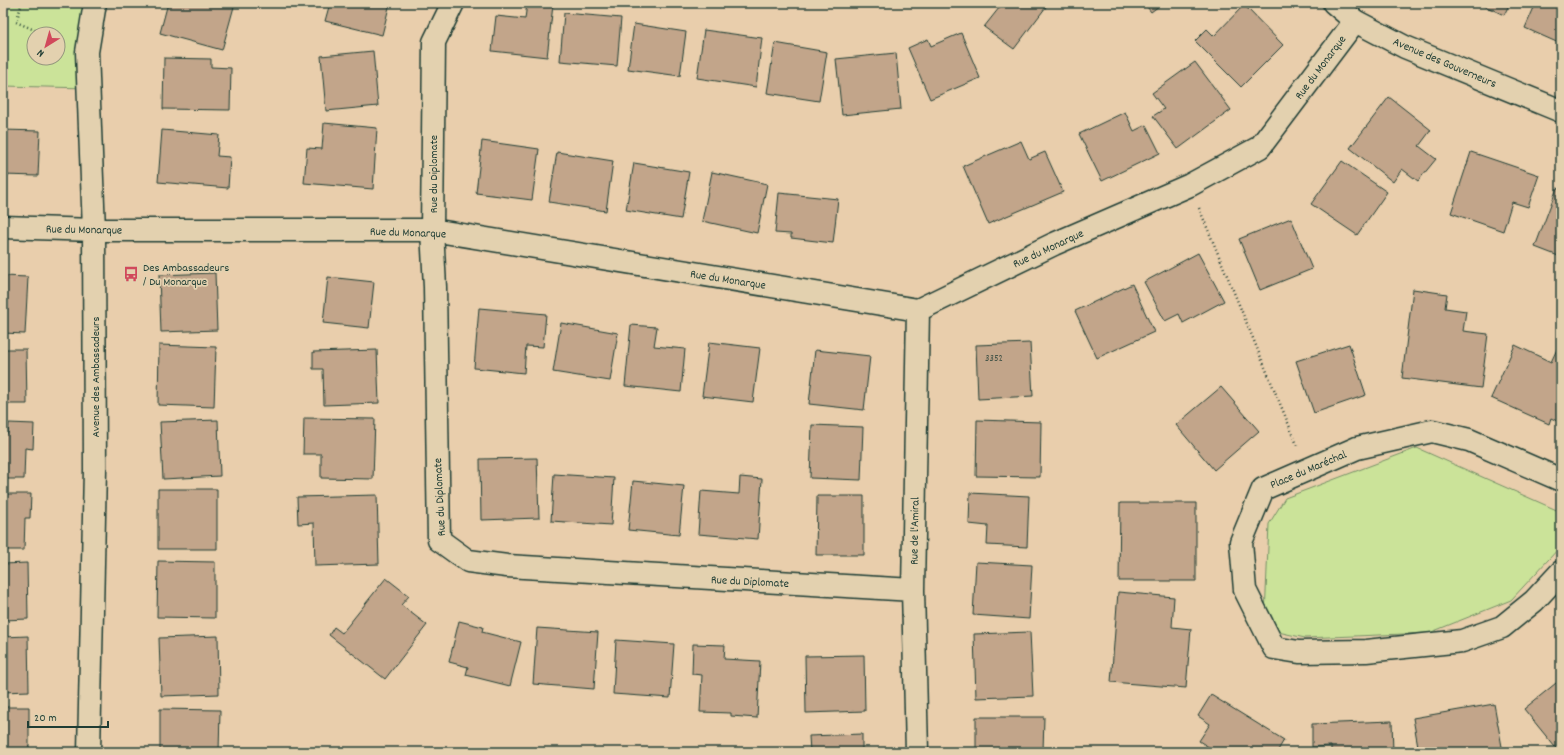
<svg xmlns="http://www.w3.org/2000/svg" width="1564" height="755" viewBox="0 0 1564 755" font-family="Dekko,sans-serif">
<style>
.green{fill:#cbe399;stroke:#759066;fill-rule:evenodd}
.building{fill:#c2a58a;stroke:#1f3d34}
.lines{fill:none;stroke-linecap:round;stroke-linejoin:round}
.minor-casing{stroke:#1f3d34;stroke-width:25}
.tertiary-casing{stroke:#1f3d34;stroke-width:25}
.path{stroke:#1f3d34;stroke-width:2.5;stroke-dasharray:1 3;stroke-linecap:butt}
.minor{stroke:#e3d1af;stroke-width:22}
.tertiary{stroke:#e3d1af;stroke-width:22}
.labels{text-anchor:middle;stroke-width:3.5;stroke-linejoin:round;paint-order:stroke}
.number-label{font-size:10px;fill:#48574a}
.street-label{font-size:12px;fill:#1f3d34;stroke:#e3d1af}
.poi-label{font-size:12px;fill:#1f3d34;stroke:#e3d1af;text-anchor:start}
</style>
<rect width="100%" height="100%" fill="#e9ceac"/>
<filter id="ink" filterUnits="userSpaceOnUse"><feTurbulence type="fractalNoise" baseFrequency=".025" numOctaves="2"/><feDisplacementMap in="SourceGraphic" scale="8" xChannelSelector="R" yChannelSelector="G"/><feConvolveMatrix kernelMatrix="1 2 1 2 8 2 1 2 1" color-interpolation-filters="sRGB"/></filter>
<g filter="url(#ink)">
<path class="green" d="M3,3H95L88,88L3,86ZM34,34H58V58H34Z
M1417,448L1561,512V546L1511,600L1429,633L1305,638L1278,632L1265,615L1269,524L1285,498Z"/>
<path class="building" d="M168,3H235L222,50L160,33Z
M330,3H390L382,35L325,21Z
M527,3L553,5L547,57L492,51L496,16L525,19Z
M1003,3H1049L1014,49L984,27Z
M1144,3H1163L1151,12Z
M1478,3H1510L1504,15Z
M1536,3H1561V44L1525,28Z
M1244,5L1283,45L1241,87L1195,41L1207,29L1214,36Z
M564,13L621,18L617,66L560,61Z
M634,24L686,32L680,76L628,69Z
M704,30L762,38L756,87L697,78Z
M961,33L980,78L930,99L908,48L928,39L931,46Z
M775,43L827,52L819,101L767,93Z
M373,51L378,106L326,111L321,56Z
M896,53L901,109L842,115L836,59Z
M164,58L211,59V67L231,68L230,110L163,109Z
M1195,62L1231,110L1178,149L1153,116L1164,109L1152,93Z
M1389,97L1431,130L1419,146L1436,159L1418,181L1402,169L1393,182L1350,148Z
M1125,112L1134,131L1146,125L1160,153L1102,181L1079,134Z
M324,123L377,128L373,189L304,183L307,148L322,149Z
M3,130L40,131L38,176L3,175Z
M162,130L219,135L217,156L230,157L228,188L158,182Z
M482,141L539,149L532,200L476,193Z
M1021,141L1029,159L1045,152L1063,192L988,224L963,166Z
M557,152L613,161L606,211L549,202Z
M1471,152L1539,175L1528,207L1512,202L1503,231L1451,213Z
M1342,161L1387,192L1357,235L1311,204Z
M634,163L689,172L681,219L626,210Z
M712,172L767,184L757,233L702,221Z
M1557,188L1561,189V257L1535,247Z
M779,193L838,199L833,243L791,238V234L775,233Z
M1291,218L1312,269L1260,290L1239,239Z
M1198,253L1224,301L1183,323L1179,314L1165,321L1144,282Z
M215,273L217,330L161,332L159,275Z
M3,276L28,277L25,334L3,333Z
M328,277L374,282L369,328L323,323Z
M1132,284L1154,332L1097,358L1075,311Z
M1413,289L1447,294L1445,308L1466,311L1463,331L1488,334L1481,388L1402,378Z
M479,308L546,314L543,347L526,346L524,373L474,368Z
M561,323L618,333L610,381L553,372Z
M631,325L657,327L654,346L685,349L681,392L625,386Z
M709,342L760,348L753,402L702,396Z
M1030,343L1033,396L978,399L976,345Z
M1349,344L1366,395L1314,413L1296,361Z
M159,345L216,347L214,407L158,405Z
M1515,345L1551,362L1559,345L1561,346V423L1551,418L1549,424L1491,398Z
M3,349H26L27,404H3Z
M377,350L379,403L324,405L323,369H313V352Z
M815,350L870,356L864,410L809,404Z
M1221,387L1259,431L1214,470L1176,425Z
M304,418L375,419L373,479L321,478V454H303Z
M218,420L220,476L163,479L160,422Z
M977,420L1041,422L1040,477L976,476Z
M9,423L34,424L33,449L25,448L24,479H3V433H8Z
M812,425L863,427L861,480L810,478Z
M537,458L539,518L481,520L480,459Z
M554,474L614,478L611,525L551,521Z
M740,477L762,479L758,539L698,534L701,491L739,494Z
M633,481L684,486L679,535L628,530Z
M158,489H217V549H158Z
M970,493L1029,496L1027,547L987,545L988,526L969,524Z
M3,494H31L30,518H25L24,550H3Z
M377,495L379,564L315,566L314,523L298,524L297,497Z
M817,496H864V555H816Z
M1120,503H1196V581H1119Z
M158,561L215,562V618L157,617Z
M976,562L1032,565L1029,619L973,615Z
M27,563L28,619L3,620V564Z
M386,578L409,596L401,605L427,625L385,679L329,635L334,627L342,633Z
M1118,592L1174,597L1172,627L1191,629L1186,688L1111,682Z
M459,621L483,627L482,632L521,642L510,686L466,675L468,667L449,662Z
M537,628L598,632L594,689L533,684Z
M1030,632L1033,696L976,698L974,634Z
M28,636L29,691L3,692V637Z
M218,636L219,694L161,696L159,638Z
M616,640L674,644L670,698L613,694Z
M693,644L725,645L724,659L760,661L757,718L731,716V713L700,712L702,675L692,674Z
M864,655L865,711L806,713L805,656Z
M1561,679V752H1559L1524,709Z
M1211,695L1284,740L1277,752H1214L1215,751L1199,741L1210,724L1198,716Z
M1494,704L1503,752H1419L1413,718Z
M3,707H29V752H3Z
M160,709L220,710L219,752H160Z
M976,717H1044L1043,751L976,752Z
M1392,721L1393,752H1331V746L1312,747V724Z
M862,734V752H810L809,736Z"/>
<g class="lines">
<g class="minor-casing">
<path id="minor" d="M453,3L434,42L432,230L435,287L439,540L468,561L507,566L913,590
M3,227L94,230H432L918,310L1054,244L1190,185L1260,147L1355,21
M1561,480L1469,440L1432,431L1357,448L1263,489L1241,542L1245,590L1274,648L1299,652L1366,651L1462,641L1502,627L1534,601L1561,572
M89,752L95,469L94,230L87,52L95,3
M917,752L913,590L918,310"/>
</g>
<g class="tertiary-casing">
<path id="tertiary" d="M1334,3L1355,21L1405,47L1561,111"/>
</g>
<path class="path" d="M22,3L16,22L44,34
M58,40L64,42
M1199,208L1298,447"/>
<use href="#minor" class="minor"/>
<use href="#tertiary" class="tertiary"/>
</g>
</g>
<defs>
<g id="bus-bare" transform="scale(1.2)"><path d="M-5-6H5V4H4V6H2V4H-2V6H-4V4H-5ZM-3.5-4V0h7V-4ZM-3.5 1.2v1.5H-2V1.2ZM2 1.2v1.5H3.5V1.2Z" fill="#d1495b" stroke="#e3d1af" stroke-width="2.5" paint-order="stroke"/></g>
</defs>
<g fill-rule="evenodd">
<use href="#bus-bare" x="131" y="274"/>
</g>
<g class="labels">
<g class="number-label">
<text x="994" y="361">3352</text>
</g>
<g class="street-label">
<text transform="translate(1445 62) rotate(23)" y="4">Avenue des Gouverneurs</text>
<text transform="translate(1320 67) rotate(-53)" y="4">Rue du Monarque</text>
<text transform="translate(433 174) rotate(-90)" y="4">Rue du Diplomate</text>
<text transform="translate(84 229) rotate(1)" y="4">Rue du Monarque</text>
<text transform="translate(408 232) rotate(2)" y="4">Rue du Monarque</text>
<text transform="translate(1048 248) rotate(-25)" y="4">Rue du Monarque</text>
<text transform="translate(728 279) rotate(9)" y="4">Rue du Monarque</text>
<text transform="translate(95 377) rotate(-90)" y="4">Avenue des Ambassadeurs</text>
<text transform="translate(1308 469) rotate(-23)" y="4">Place du Maréchal</text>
<text transform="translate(439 497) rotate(-93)" y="4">Rue du Diplomate</text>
<text transform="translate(914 531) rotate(-89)" y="4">Rue de l'Amiral</text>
<text transform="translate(750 581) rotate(3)" y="4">Rue du Diplomate</text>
</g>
<g class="poi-label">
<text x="143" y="271">Des Ambassadeurs<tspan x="143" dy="14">/ Du Monarque</tspan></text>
</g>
</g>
<rect width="1564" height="755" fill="none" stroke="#e3d1af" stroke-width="16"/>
<rect x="8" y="8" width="1548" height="739" fill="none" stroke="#1f3d34" stroke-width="1.5" filter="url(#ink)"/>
<g transform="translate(46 46) rotate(217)"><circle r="19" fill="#e3d1af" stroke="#95967e"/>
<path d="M0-3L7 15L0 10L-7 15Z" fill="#d1495b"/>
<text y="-6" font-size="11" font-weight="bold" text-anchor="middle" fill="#1f3d34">N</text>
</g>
<path d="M28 721v6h80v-6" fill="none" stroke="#1f3d34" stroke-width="2"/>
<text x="34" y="721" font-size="12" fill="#1f3d34" stroke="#e3d1af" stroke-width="3" paint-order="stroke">20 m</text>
</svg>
